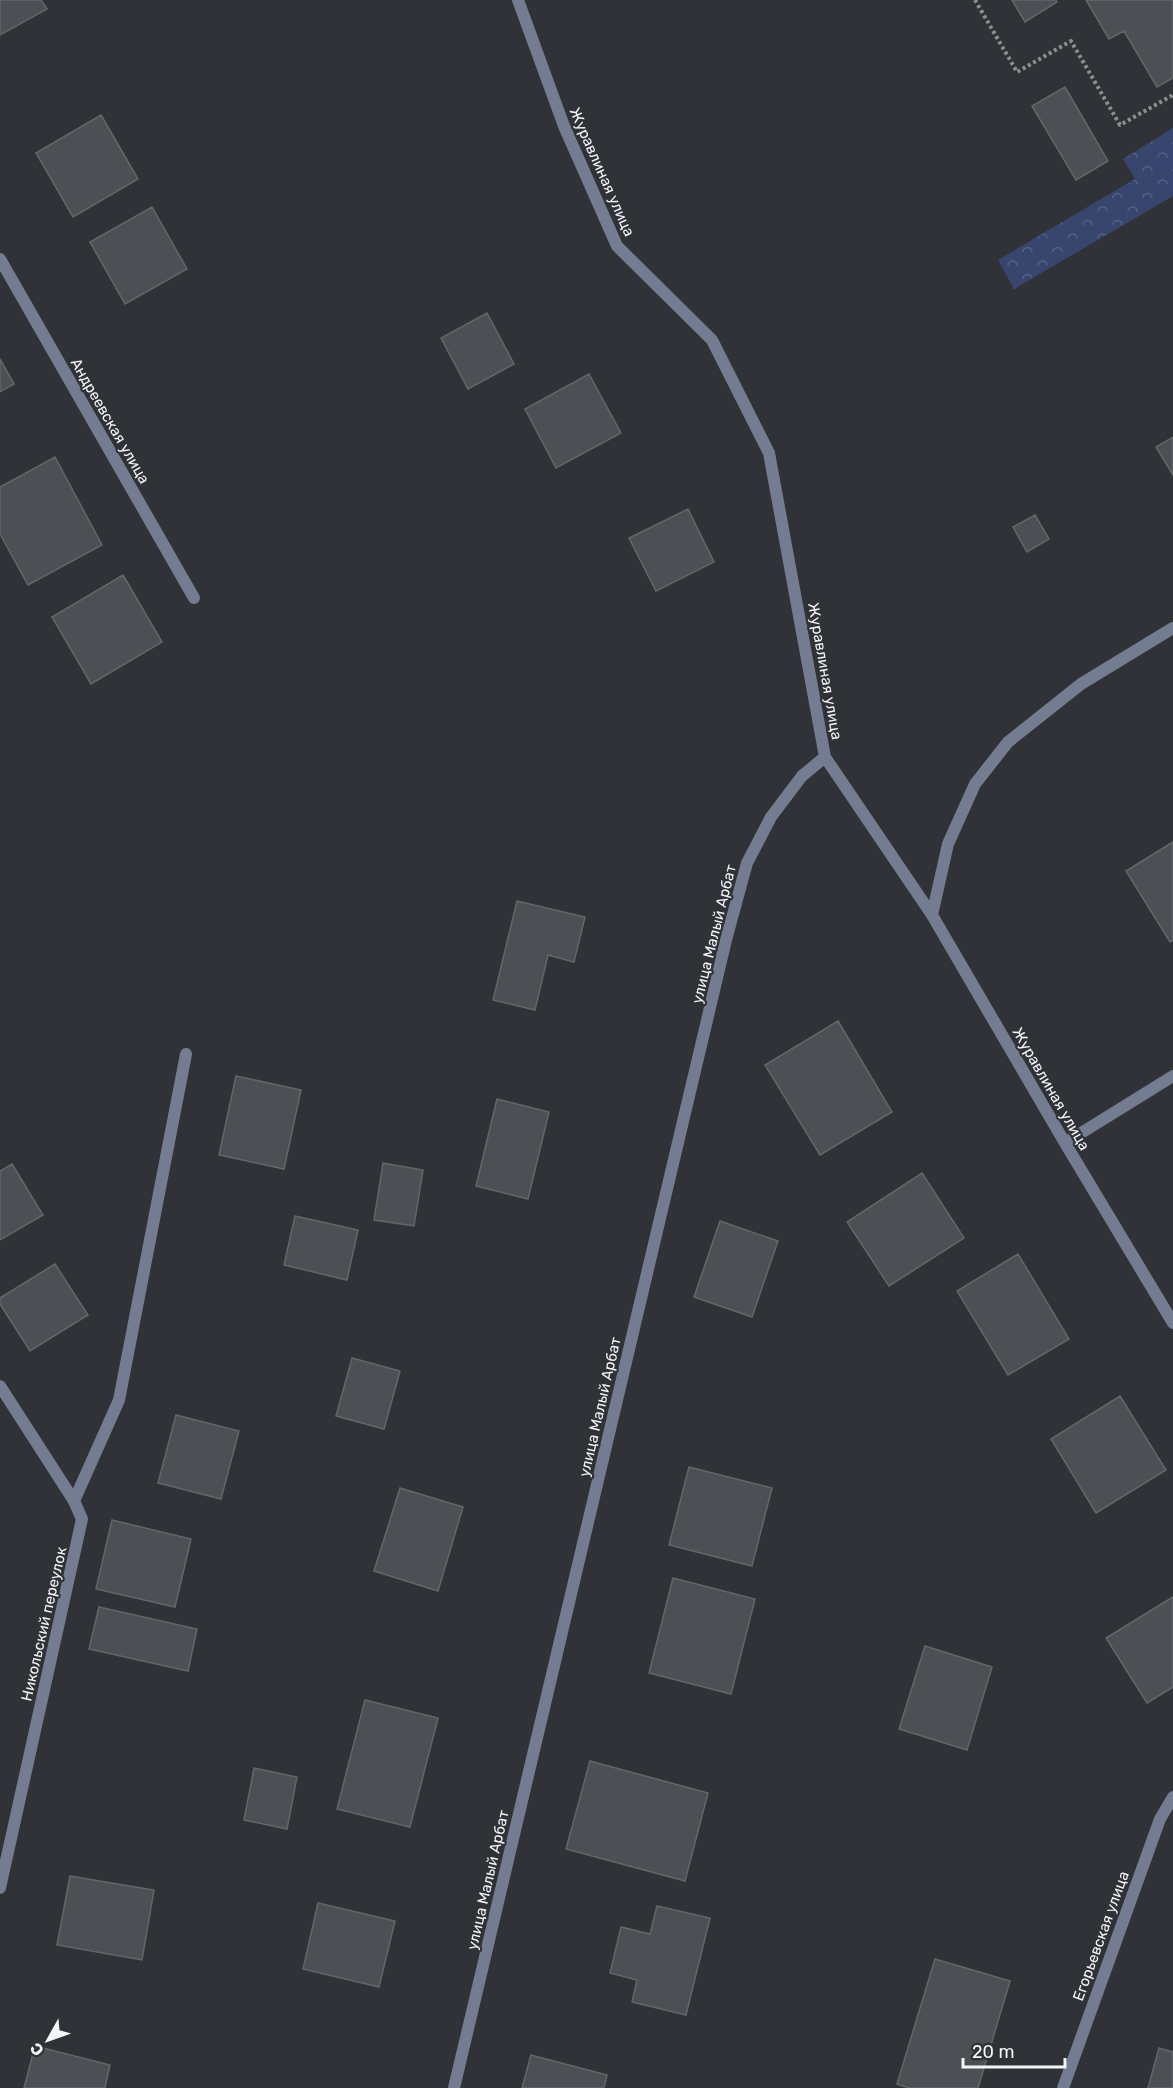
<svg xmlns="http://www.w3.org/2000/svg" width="1173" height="2088" viewBox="0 0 1173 2088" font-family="Rubik,sans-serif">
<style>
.forest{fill:url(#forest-crowns)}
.building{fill:#4d4f54;stroke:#64666b;stroke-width:1.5}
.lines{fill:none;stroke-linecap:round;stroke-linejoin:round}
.path{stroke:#8d8f93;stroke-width:4;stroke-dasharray:3 3;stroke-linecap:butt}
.lane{stroke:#737c91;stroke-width:12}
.street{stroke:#737c91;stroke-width:12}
.labels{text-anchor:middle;stroke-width:4.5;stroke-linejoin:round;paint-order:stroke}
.street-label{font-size:15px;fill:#f3f5f8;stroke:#303237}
</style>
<defs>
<pattern id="forest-crowns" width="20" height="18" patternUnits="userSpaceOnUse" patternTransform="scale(1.5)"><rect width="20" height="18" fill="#38466f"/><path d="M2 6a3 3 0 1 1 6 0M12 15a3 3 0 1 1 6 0" fill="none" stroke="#556184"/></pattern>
</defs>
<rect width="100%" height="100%" fill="#303237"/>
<path class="forest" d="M1173,128V196L1014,289L998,260L1135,179L1123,159Z"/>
<path class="building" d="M0,0H41L47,9L0,35Z
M1012,0H1056L1057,2L1025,22Z
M1086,0H1173V78L1157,87L1124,31L1109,39Z
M1065,87L1108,161L1076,180L1032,106Z
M101,115L138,179L73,217L36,153Z
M152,207L187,269L125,304L90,242Z
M487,313L514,364L468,389L441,338Z
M0,359L14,384L0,392Z
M589,374L621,433L556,468L525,409Z
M1173,437V475L1156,447Z
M55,457L102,545L28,585L0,534V487Z
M688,509L714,562L656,591L629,538Z
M1035,515L1049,539L1027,552L1013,527Z
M123,575L162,642L91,684L52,617Z
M1173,842V940L1170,942L1126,871Z
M517,901L585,917L574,962L548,955L535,1010L493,1000Z
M838,1021L892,1112L820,1155L765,1065Z
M236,1076L301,1090L284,1169L219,1155Z
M497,1099L549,1112L528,1199L476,1186Z
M383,1163L423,1170L414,1226L374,1220Z
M12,1164L43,1215L0,1240V1171Z
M922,1173L964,1238L889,1286L847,1222Z
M295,1216L358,1230L347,1280L284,1265Z
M720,1221L778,1241L752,1317L694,1297Z
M1018,1254L1069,1339L1008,1375L957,1291Z
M55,1264L88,1315L30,1351L0,1304V1298Z
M352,1358L400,1371L384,1429L336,1416Z
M1120,1396L1166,1470L1096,1513L1051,1439Z
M176,1415L239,1431L221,1499L158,1483Z
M689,1467L772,1488L752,1566L669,1545Z
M400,1488L463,1507L438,1591L374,1571Z
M112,1520L191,1539L175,1607L96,1589Z
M673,1578L755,1599L731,1694L649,1673Z
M1173,1597V1687L1147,1703L1106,1638Z
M99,1607L197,1629L188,1671L89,1649Z
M925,1646L992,1667L967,1750L899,1729Z
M365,1700L438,1718L410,1827L337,1809Z
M590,1761L708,1793L685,1881L566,1849Z
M254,1768L297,1777L287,1829L244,1820Z
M70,1876L154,1890L142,1960L57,1945Z
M318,1903L395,1921L379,1987L303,1969Z
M657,1906L710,1918L686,2015L632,2002L637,1980L610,1973L621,1927L650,1934Z
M935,1959L1010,1981L978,2088H909L897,2084Z
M35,2046L110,2065L105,2088H24Z
M1159,2048L1173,2052V2088H1148Z
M531,2055L607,2075L604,2088H522Z"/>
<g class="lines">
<path class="path" d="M975,0L1017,72L1071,41L1120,125L1173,95"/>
<path class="lane" d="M74,1501L119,1400L186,1054"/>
<path class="street" d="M518,0L564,126L617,246L712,340L769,453L825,757L932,915L1065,1143L1173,1323
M0,259L194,598
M932,915L948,844L975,784L1008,742L1081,684L1173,628
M1065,1143L1173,1076
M0,1386L74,1501L82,1519L0,1888
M454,2088L726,940L747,863L771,817L802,776L825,757
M1063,2088L1160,1819L1173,1797"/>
</g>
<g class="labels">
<g class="street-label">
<text transform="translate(602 172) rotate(66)" y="5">Журавлиная улица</text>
<text transform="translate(110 421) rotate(60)" y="5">Андреевская улица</text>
<text transform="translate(825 671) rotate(80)" y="5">Журавлиная улица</text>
<text transform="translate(714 934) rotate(-76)" y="5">улица Малый Арбат</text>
<text transform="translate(1051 1089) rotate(60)" y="5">Журавлиная улица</text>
<text transform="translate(600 1407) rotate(-77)" y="5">улица Малый Арбат</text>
<text transform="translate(44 1624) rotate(-77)" y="5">Никольский переулок</text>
<text transform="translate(488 1880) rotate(-77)" y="5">улица Малый Арбат</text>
<text transform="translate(1101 1936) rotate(-70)" y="5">Егорьевская улица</text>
</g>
</g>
<g transform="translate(48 2040) rotate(230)" stroke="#303237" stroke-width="4.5" paint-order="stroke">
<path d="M0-4.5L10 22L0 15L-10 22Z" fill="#f3f5f8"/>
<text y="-9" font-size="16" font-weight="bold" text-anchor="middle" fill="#f3f5f8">С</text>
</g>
<path d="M963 2058v9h102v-9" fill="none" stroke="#f3f5f8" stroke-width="3"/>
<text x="972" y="2058" font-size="18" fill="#f3f5f8" stroke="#303237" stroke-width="4.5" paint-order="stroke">20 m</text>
</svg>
